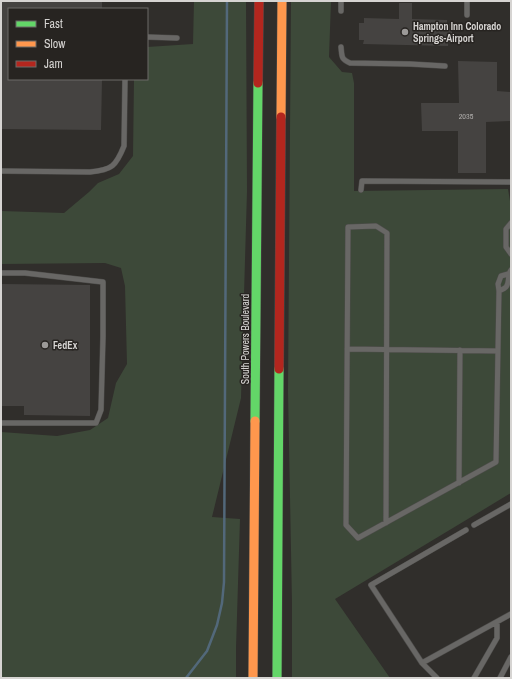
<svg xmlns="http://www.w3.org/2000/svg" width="512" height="679" viewBox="0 0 512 679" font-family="'Archivo Narrow',sans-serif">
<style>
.green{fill:#3d4939}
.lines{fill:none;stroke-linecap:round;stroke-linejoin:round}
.stream{stroke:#52687a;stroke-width:2.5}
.building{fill:#454341}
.lane-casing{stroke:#4d4c4a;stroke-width:6}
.fast-casing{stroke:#4d4c4a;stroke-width:10}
.slow-casing{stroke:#4d4c4a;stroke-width:10}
.jam-casing{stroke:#4d4c4a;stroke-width:10}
.lane{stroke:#686765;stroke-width:5}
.fast{stroke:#63d668;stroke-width:9}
.slow{stroke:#ff974d;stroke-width:9}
.jam{stroke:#b3261e;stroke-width:9}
.poi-dot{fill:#9c9a98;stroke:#272421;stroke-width:1.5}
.labels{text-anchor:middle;stroke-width:3;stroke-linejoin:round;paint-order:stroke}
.number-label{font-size:8px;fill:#b2b0ae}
.poi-label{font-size:10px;font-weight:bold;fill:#d6d4d2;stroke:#272421;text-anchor:start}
.street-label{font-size:10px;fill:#d6d4d2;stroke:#272421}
</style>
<rect width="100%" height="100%" fill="#302e2b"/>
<path class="green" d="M194,1H246L247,191L241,398L212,517L240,519L236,648V678H1V432L57,436L90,430L108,418L116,383L127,364L125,286L121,268L105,263L1,264V211L64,213L89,192L98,183L119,174L133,156L134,79H147V47L193,44Z
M291,1H331L329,57L342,72L352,73L354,83V191L508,189L510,201L511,202V493L335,599L390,678H292V603L288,391Z"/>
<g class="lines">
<path class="stream" d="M186,678L207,651L217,625L222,603L224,582L227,1"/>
</g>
<path class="building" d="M1,1H102V9H9V79H102L101,130L1,129Z
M399,3H412V19L447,20V24H452V42L448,43V46L363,44L364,40H359V23H364V18L399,19Z
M458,61L497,62V91L510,92V103H511L510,121L486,122V173H458V131H422L421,103H459Z
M1,284L90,285V416L24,415V406H1Z"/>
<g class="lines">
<g class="lane-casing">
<path id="lane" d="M467,1V15
M341,11V1
M147,37L177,38
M341,47C342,57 341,59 350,63L410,64L445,66
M1,171L90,172C112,170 116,166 124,146L125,79
M361,190L362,181L511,182
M511,223L506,229V247L511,254
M1,273H25L103,282V337L101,410L96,423H1
M508,274L501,276L498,284L499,291C501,290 504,289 506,287C510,282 507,275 511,270
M347,349L498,351
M459,483L460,350
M386,523L387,233L376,226L348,227L346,525L358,538L496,462L499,291
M474,525L511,504
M466,530L371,585L422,663L511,614
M422,663L437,678
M474,678L497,638V622
M500,678L511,657"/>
</g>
<g class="fast-casing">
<path id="fast" d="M255,421L258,83
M277,678L279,369"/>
</g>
<g class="slow-casing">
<path id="slow" d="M281,117L282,1
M253,678L255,421"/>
</g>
<g class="jam-casing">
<path id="jam" d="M258,83L259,1
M279,369L281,117"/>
</g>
<use href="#lane" class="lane"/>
<use href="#fast" class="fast"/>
<use href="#slow" class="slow"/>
<use href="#jam" class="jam"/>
</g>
<g class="poi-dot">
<circle cx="405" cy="32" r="4"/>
<circle cx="45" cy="345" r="4"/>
</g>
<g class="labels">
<g class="number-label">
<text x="466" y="119">2035</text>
</g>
<g class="poi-label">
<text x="413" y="30">Hampton Inn Colorado<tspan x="413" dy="12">Springs-Airport</tspan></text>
<text x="53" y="349">FedEx</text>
</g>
<g class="street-label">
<text transform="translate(245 339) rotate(-90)" y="4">South Powers Boulevard</text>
</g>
</g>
<rect width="512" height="679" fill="none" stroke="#d6d4d2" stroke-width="4"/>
<rect x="8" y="8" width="140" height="72" fill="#272421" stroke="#6d6a68"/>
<rect x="16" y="21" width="20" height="6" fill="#63d668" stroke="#6d6a68"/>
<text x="44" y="28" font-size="12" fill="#d6d4d2">Fast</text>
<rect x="16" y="41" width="20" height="6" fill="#ff974d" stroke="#6d6a68"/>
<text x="44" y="48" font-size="12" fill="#d6d4d2">Slow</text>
<rect x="16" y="61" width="20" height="6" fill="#b3261e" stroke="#6d6a68"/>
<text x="44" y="68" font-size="12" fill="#d6d4d2">Jam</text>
</svg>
